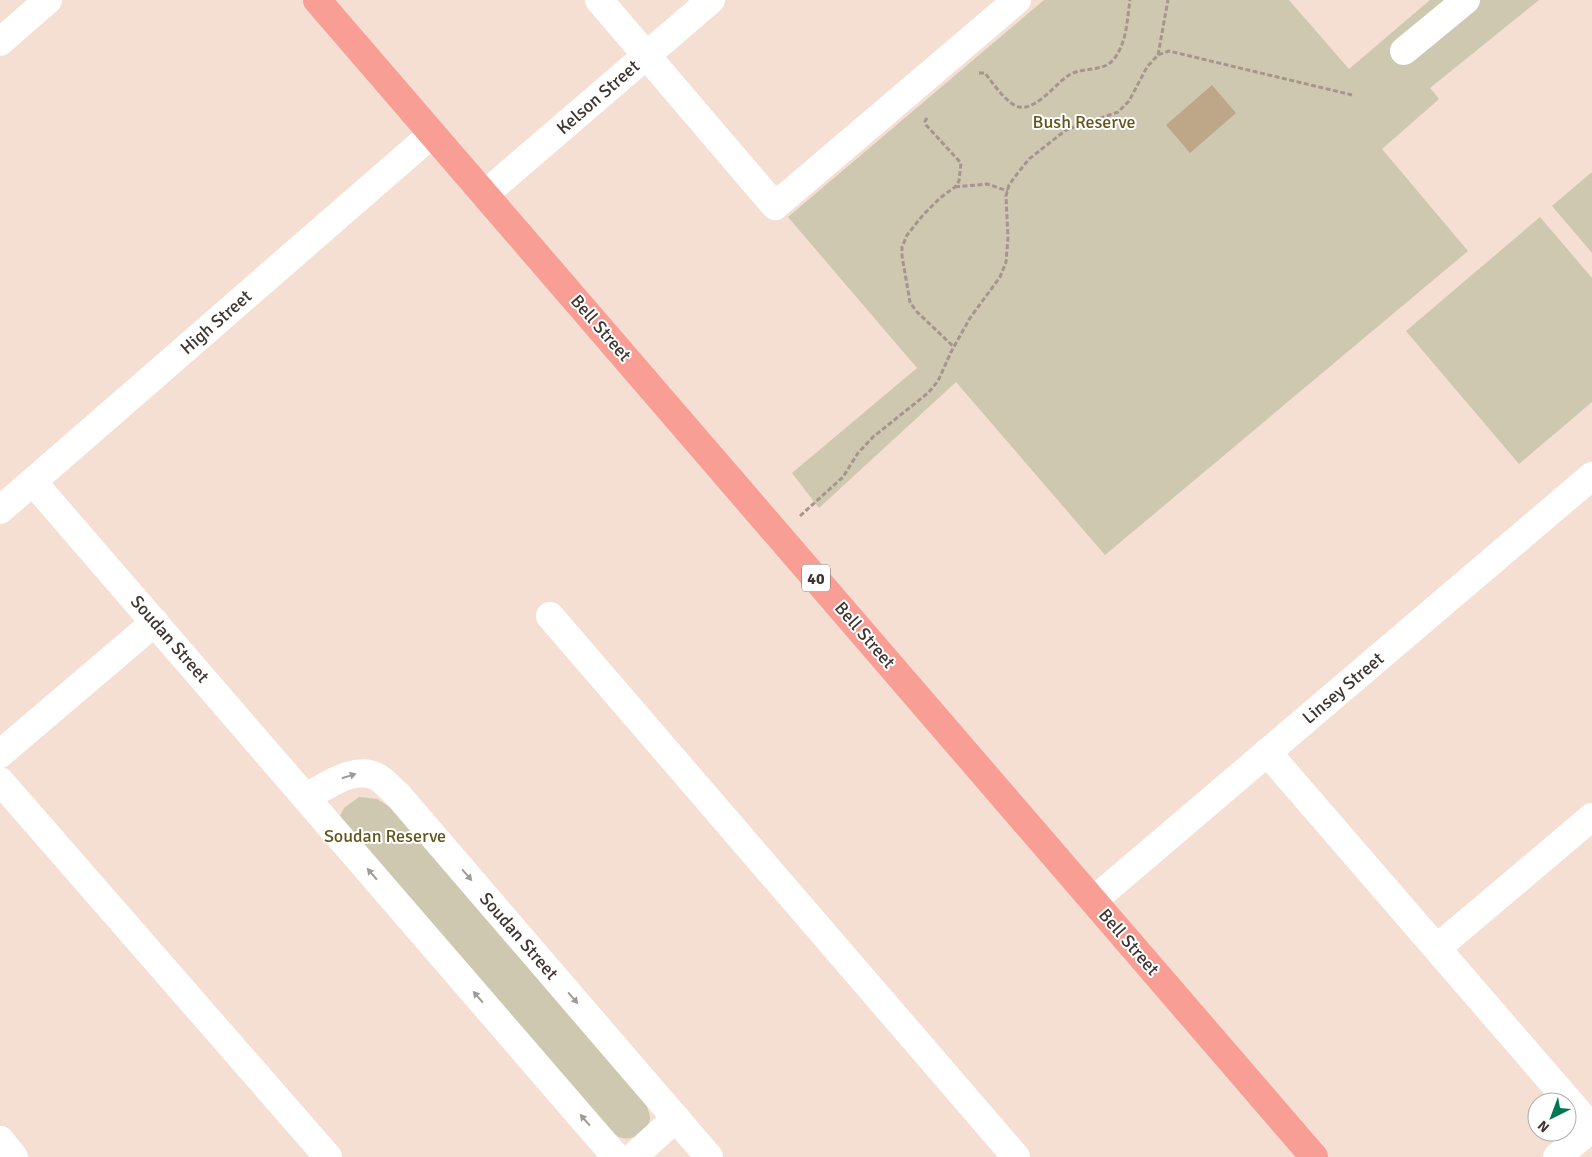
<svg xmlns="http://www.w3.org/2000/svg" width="1592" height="1157" viewBox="0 0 1592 1157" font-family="Signika,sans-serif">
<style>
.green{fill:#cec8b1}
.building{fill:#bea689}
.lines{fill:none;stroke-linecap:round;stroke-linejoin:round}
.path{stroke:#a6958c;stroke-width:3;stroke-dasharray:5 2.5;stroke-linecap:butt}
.minor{stroke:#fff;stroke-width:28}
.highway{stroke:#f99e94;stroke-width:28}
.oneway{fill:#9e9a98}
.labels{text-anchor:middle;stroke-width:4;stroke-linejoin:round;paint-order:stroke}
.shield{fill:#fff;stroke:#78726e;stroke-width:1}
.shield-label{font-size:16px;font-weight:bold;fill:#3e3530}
.street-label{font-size:18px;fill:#3e3530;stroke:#fff}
.park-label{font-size:18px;fill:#64561b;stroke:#fff}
</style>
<rect width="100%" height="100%" fill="#f5ded2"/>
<path class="green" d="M1044,0H1289L1349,69L1430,0H1539L1430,88L1439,99L1382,149L1468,251L1105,555L956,382L819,508L792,473L917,368L788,217Z
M1592,172V253L1552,206Z
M1540,217L1592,278V402L1519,464L1406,331Z
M359,797L377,799L391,808L647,1106C648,1110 650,1115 650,1118C649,1133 631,1142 619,1137C615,1135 612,1132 609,1129L344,824L340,816L344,808Z"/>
<path class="building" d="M1212,85L1236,113L1190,153L1166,125Z"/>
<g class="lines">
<path class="path" d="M1158,55L1168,0
M979,73H985C992,82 1008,106 1020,107C1038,110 1057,81 1071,74C1084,67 1104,72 1114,59C1127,42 1127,20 1130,0
M927,118L925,121L926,125L961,163L959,181L955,187L940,198L923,215L907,235L902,247V256L910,302L916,311L954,347
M955,187L987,184L1008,191
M800,516L843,477L858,453L873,437L928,393L938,381L951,352L970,318L1000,277L1006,262L1008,238L1006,196L1009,185L1017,174L1029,159L1066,130L1118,112L1129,101L1147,67L1158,55L1169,51L1352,95"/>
<path class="minor" d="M599,0L775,206L1017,0
M0,42L48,0
M1404,51L1466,0
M485,194L711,0
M33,482L616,1157
M0,510L432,134
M550,616L1016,1157
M1267,752L1592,1128L1557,1157
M0,754L155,622
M0,781L328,1157
M306,797C326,787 356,763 379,778C385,782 391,789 397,794L709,1157
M1094,900L1592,476
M1437,948L1592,817
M0,1140L14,1157
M633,1157L676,1118"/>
<path class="highway" d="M317,0L1314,1157"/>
</g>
<defs><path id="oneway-solid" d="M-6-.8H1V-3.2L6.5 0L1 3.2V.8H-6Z" transform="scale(1.25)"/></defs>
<g class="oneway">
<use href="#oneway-solid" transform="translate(349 776) rotate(-18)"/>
<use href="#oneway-solid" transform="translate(372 874) rotate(-131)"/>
<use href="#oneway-solid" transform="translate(467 875) rotate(49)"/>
<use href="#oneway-solid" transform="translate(478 997) rotate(-131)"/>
<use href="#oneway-solid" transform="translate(573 998) rotate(49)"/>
<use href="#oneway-solid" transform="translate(585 1120) rotate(-131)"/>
</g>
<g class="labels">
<rect class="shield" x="802" y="564.5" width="28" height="27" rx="4"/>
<g class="shield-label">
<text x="816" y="584">40</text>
</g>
<g class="street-label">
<text transform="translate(598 97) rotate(-41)" y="6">Kelson Street</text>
<text transform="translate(216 322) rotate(-41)" y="6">High Street</text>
<text transform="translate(601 328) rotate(49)" y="6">Bell Street</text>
<text transform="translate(865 635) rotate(49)" y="6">Bell Street</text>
<text transform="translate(170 639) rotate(49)" y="6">Soudan Street</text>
<text transform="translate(1343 688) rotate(-40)" y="6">Linsey Street</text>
<text transform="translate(519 936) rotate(49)" y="6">Soudan Street</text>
<text transform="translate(1129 942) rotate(49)" y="6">Bell Street</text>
</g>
<g class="park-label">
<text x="1084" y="128">Bush Reserve</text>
<text x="385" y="842">Soudan Reserve</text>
</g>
</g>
<g transform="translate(1552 1117) rotate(222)"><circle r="24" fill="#ffffff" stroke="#b2aeac"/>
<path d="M0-4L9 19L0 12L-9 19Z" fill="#017752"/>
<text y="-8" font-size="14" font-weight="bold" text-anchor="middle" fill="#3e3530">N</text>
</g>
</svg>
